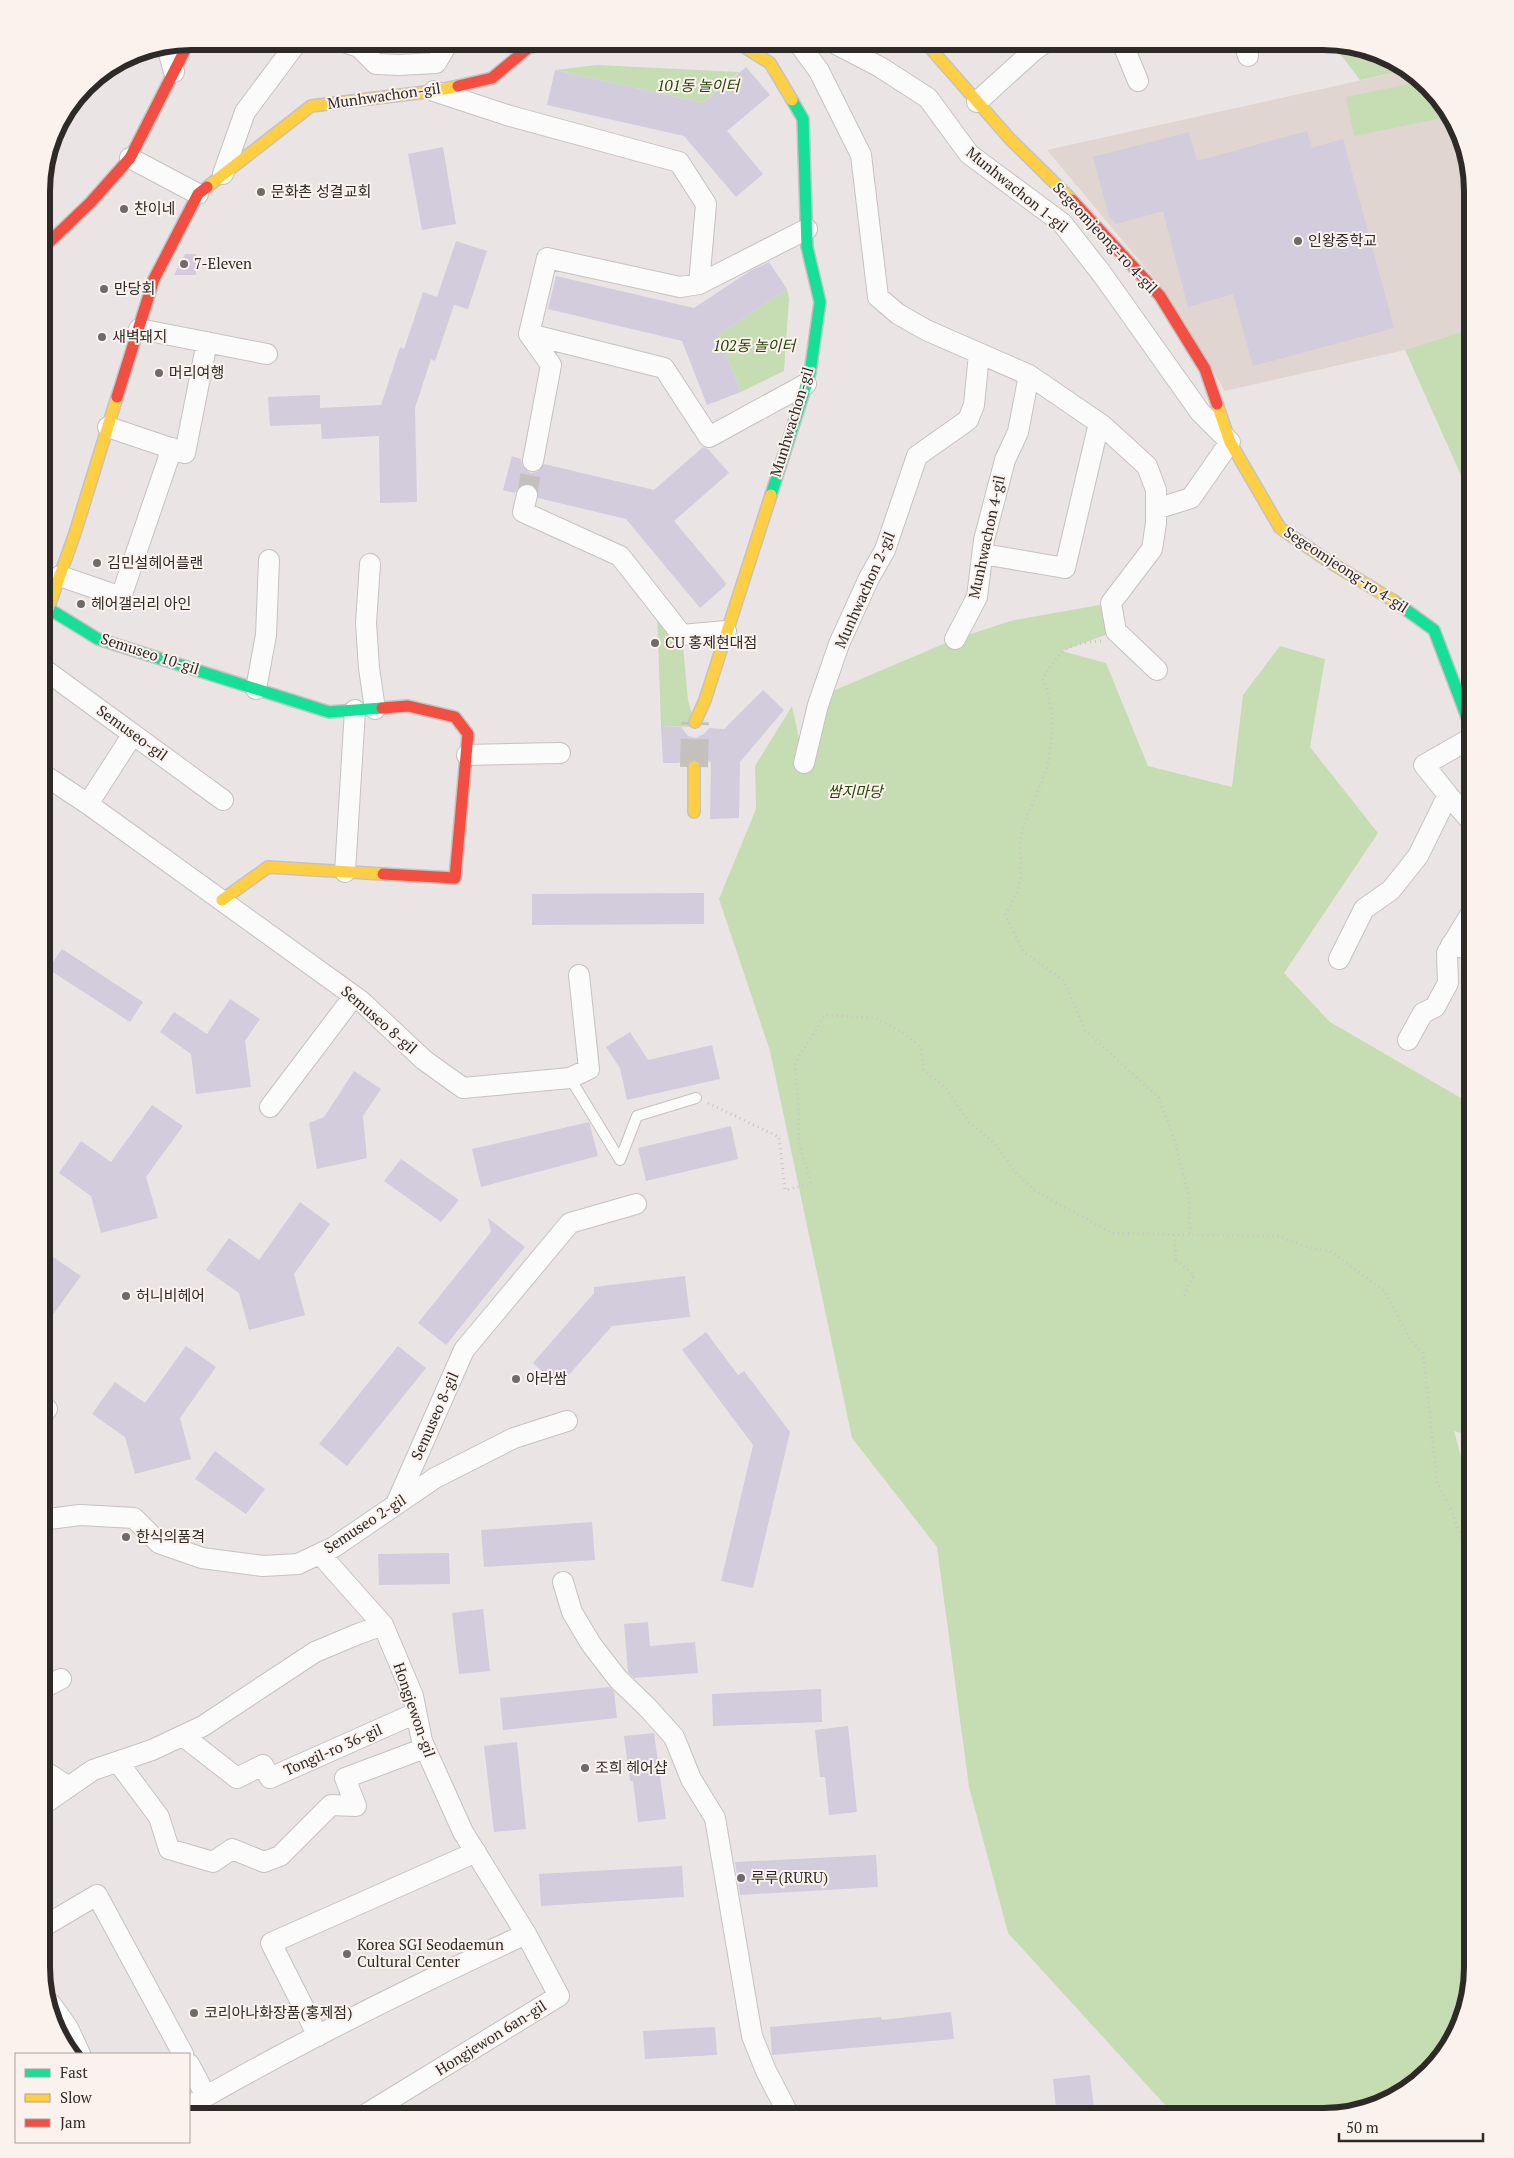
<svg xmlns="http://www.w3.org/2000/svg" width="1514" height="2158" viewBox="0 0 1514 2158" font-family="'PT Serif','Noto Sans KR',serif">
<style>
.built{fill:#e0d5d0}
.green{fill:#c6ddb3}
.building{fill:#d2ccdc}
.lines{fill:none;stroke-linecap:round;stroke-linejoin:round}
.street-tunnel{stroke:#c4c0be;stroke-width:20;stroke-dasharray:20 10;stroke-linecap:butt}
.secondary-tunnel{stroke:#c4c0be;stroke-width:28;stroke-dasharray:28 14;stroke-linecap:butt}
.lane-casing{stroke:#c5c2c0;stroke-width:12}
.street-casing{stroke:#c5c2c0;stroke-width:22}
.fast-casing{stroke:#c5c2c0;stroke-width:14}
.slow-casing{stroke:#c5c2c0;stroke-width:14}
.jam-casing{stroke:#c5c2c0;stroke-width:14}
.path{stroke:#c8c6c5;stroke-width:3;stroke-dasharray:1 4;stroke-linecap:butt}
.lane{stroke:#fcfbfb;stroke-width:10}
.street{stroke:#fcfbfb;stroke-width:20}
.fast{stroke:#16e098;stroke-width:11}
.slow{stroke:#ffcf43;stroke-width:11}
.jam{stroke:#f24e42;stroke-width:11}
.poi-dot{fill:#6f6b6a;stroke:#fbf2ed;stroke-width:2}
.labels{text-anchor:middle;stroke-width:4;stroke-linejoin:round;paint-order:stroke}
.park-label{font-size:15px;font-style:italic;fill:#244307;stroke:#fbf2ed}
.street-label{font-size:15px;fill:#2d2a28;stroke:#fbf2ed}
.poi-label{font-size:15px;fill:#2d2a28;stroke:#fbf2ed;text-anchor:start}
.rim{fill:none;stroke:#2d2a28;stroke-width:6}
</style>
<rect width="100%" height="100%" fill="#eae5e4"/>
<path class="built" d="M1407,70L1452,116L1473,191V328L1405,350L1225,391L1164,290L1047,150Z"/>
<path class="green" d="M1331,42L1398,62L1407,70L1360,80Z
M597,65L739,72L703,103L555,70Z
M1418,82L1452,116L1354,136L1346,97Z
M787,289L789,299L784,371L741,392L718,335Z
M1473,328V502L1405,350Z
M1111,603L1116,631L1062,651L1106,663L1148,766L1232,787L1243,695L1280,646L1325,659L1310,747L1378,833L1284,973L1330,1022L1473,1105V1437L1454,1431L1473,1501V1967L1453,2041L1398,2096L1323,2117H1176L1008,1933L969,1787L937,1547L852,1438L770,1051L719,899L756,809L755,766L792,706L804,761L821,696L955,639L1014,620Z
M657,613L682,635L688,700L695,727L661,726Z"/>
<path class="building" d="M746,67L770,95L727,131L763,174L736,197L684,136L547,105L555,70L703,103Z
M1307,131L1312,148L1343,139L1394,328L1253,366L1233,294L1188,307L1163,211L1116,224L1109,216L1093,157L1189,132L1197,161Z
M443,147L456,224L422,230L408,154Z
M456,241L487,251L468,309L454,305L435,361L431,359L415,408L417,502L380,503L379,436L322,439L321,424L270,426L268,397L320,395V408L381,405L400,347L404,349L423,292L437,297Z
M185,254H196V275H174Z
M769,262L787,289L718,335L741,392L707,405L682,341L548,309L556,276L694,308L750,271Z
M703,447L708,449L729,473L674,521L726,583L725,586L700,608L626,519L538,498V492L535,487L529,483L519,487L515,493L503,490L512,456L521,459L522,465L530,473L537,472L544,464L654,490Z
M763,690L784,710L740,762L739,818L710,819L711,763L702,754L694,751L686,754L679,763H663L661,726L681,727L688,736L696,738L704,734L709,728L724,729Z
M704,893V924L532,925V894Z
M62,949L143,1002L130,1022L48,969Z
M230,999L260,1019L245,1041L251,1087L196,1094L191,1054L160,1032L174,1012L207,1034Z
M630,1032L648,1060L712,1045L720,1079L627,1100L620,1068L606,1047Z
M354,1071L381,1089L363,1116L367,1158L317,1169L309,1123L324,1117Z
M152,1105L183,1126L146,1177L158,1218L101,1233L91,1196L59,1173L81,1141L111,1162Z
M589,1122L598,1156L481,1187L472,1149Z
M731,1126L738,1159L646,1181L638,1148Z
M401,1159L459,1200L441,1222L384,1181Z
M300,1202L330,1224L294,1274L305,1315L249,1330L239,1293L206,1270L229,1238L259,1260Z
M488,1218L525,1247L446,1345L418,1323L491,1232Z
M50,1255L81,1276L41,1331V1267Z
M685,1276L690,1317L612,1326L559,1386L533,1363L594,1293V1287Z
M706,1332L738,1375L744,1371L790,1432L753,1588L721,1581L753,1445L682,1350Z
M186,1346L216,1367L180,1418L191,1459L135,1474L125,1437L92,1414L115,1382L145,1403Z
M398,1346L426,1368L347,1466L319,1444Z
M215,1451L265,1489L246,1514L195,1479Z
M592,1522L595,1560L484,1567L481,1530Z
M449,1553L450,1584L379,1585L378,1554Z
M483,1609L490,1671L459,1674L452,1613Z
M648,1622L650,1646L695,1642L698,1673L634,1678L628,1672L624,1624Z
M610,1687L614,1691L617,1718L503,1730L500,1698Z
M821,1689L822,1722L713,1726L712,1694Z
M848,1726L857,1812L829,1815L825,1777H820L815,1730Z
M654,1733L666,1819L638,1822L633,1781H630L624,1736Z
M517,1742L526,1829L494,1832L484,1746Z
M876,1855L878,1887L740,1895L735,1862Z
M682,1866L684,1897L541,1906L539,1874Z
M951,2012L954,2039L772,2055L770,2027L881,2017L882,2020Z
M715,2027L717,2055L645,2059L643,2031Z
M1090,2075L1095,2117H1057L1053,2079Z"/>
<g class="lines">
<path class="street-tunnel" d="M527,495L533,461"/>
<path class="secondary-tunnel" d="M694,767L695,722"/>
<g class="lane-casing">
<path id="lane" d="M570,1078L620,1160L637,1116L696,1098"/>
</g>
<g class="street-casing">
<path id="street" d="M341,41L359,47L376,64L399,65L436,63L449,41
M797,41L819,71L861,155L878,297L898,314L926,330L1029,375L1102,425L1147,466L1156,490V523L1152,549L1111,603L1116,631L1157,670
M830,41L880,67L928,98L969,154L1062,223L1102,274L1200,412L1230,442L1191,498L1156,509
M1122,42L1138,81
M1244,42L1248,56
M167,46L174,72
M434,91L510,116L679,162L706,204L699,284L807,229
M977,102L1032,52L1047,41
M130,158L198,194
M223,174L245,112L298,41
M699,284L680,287L547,258L529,334L664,368L709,437L806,384
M139,329L267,354
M529,334L551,365L533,461
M108,427L185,453L207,342
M527,495L523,512L620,556L682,635L726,631
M983,554L1065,568L1099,423
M370,564L366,623L369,668L375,709
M60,576L121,597L172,448
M955,639L977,597L984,540L1005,460L1018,432L1029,375
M41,667L223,800
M256,689L266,635L269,560
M467,755L560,753
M804,763L818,705L839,644L869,578L885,550L917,456L968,420L974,405L979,354
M41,773L88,804L361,1001L424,1060L463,1088L570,1078L589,1069L579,975
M1448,795L1470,820L1473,827
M88,804L133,734
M345,872L355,710
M1451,945L1473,950
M1339,959L1364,909L1391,890L1418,856L1448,795L1424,765L1473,737
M1408,1040L1423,1013L1435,1007L1448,983L1447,953L1473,910
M270,1107L354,996
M41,1416L47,1409
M396,1504L464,1350L570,1223L636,1204
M41,1520L80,1515L134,1518L159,1543L202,1558L263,1566L298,1564L334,1547L435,1478L514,1438L567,1421
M320,1554L383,1625L413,1696L422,1741L463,1832L526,1934L559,1996L363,2116
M563,1582L572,1612L591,1644L618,1679L647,1707L674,1737L691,1779L715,1818L752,2036L766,2071L790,2117
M41,1689L61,1679
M183,1736L237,1778L263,1765L270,1778L416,1713
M118,1762L159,1817L169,1849L213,1862L232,1849L264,1862L280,1856L331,1805L356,1806L345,1778L425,1748
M41,1769L69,1787
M41,1806L93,1770L152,1750L203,1726L315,1652L358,1634L383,1625
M41,1928L97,1895L183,2054
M51,2004L68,2028L80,2054
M318,2036L271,1943L476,1852
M189,2064L206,2096
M189,2106C298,2043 411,1987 526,1934"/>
</g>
<g class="fast-casing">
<path id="fast" d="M771,495L810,373L820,302L807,247L803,119L792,100
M1394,601L1434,630L1473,733
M41,604L98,639L329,712L382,708"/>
</g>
<g class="slow-casing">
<path id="slow" d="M719,41L741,45L770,63L792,100
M924,41L1010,139L1072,200
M207,187L311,106L434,91L458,86
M1217,404L1230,442L1280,528L1328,561L1394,601
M41,622L48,609L75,533L117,397
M695,722L705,700L771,495
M694,767V812
M222,900L268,867L383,874"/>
</g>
<g class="jam-casing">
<path id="jam" d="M458,86L492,78L528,48L555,41
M1072,200L1160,296L1205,369L1217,404
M42,249L91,202L130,158L189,42
M117,397L154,279L198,194L207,187
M382,708L408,706L455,717L468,734L455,878L383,874"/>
</g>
<path class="path" d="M1393,60L1396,72
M1101,641C1063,644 1062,650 1042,679C1056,705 1054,749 1044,776C1036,799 1024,817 1020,841C1019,850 1021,859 1021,868C1021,888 1016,897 1005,914L1023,951L1064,981L1085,1030L1159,1098L1176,1145L1189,1197L1190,1235L1277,1236L1308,1247L1330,1251L1385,1292L1411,1341L1423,1353L1437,1482L1449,1505L1467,1552L1473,1561
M708,1103L779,1137L785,1190L811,1184L798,1138L799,1119L795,1063L825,1015L876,1018L905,1034L921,1048L924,1070L946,1089L968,1121L995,1144L1016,1173L1035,1191L1112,1233L1190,1235
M1174,1235L1176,1260L1194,1275L1183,1298"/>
<use href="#lane" class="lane"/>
<use href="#street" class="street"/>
<use href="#fast" class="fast"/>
<use href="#slow" class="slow"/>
<use href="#jam" class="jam"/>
</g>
<g class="poi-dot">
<circle cx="261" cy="192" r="5"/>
<circle cx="124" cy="209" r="5"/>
<circle cx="1298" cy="241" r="5"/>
<circle cx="184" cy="264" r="5"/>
<circle cx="104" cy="289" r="5"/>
<circle cx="102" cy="337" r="5"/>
<circle cx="159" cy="373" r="5"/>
<circle cx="97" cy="563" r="5"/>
<circle cx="81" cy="604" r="5"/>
<circle cx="655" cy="643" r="5"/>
<circle cx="126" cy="1296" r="5"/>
<circle cx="516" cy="1379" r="5"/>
<circle cx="126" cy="1537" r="5"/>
<circle cx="585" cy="1768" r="5"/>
<circle cx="741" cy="1878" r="5"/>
<circle cx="347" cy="1954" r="5"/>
<circle cx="194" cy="2013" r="5"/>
</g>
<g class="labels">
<g class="park-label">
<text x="698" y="91">101동 놀이터</text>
<text x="754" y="351">102동 놀이터</text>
<text x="855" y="797">쌈지마당</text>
</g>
<g class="street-label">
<text transform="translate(384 96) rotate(-8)" y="5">Munhwachon-gil</text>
<text transform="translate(1017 190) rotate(39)" y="5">Munhwachon 1-gil</text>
<text transform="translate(1105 238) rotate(47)" y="5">Segeomjeong-ro 4-gil</text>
<text transform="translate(792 422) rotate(-73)" y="5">Munhwachon-gil</text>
<text transform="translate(987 537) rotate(-78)" y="5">Munhwachon 4-gil</text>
<text transform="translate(1346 570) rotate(33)" y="5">Segeomjeong-ro 4-gil</text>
<text transform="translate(865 590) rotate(-66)" y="5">Munhwachon 2-gil</text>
<text transform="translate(150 654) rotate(18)" y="5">Semuseo 10-gil</text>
<text transform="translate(132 733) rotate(36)" y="5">Semuseo-gil</text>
<text transform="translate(379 1020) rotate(41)" y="5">Semuseo 8-gil</text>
<text transform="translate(435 1416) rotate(-66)" y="5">Semuseo 8-gil</text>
<text transform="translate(365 1524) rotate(-33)" y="5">Semuseo 2-gil</text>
<text transform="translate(414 1710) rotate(71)" y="5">Hongjewon-gil</text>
<text transform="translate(333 1750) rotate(-24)" y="5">Tongil-ro 36-gil</text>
<text transform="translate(491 2038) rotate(-32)" y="5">Hongjewon 6an-gil</text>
</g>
<g class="poi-label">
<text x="271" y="197">문화촌 성결교회</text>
<text x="134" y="214">찬이네</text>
<text x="1308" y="246">인왕중학교</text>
<text x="194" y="269">7-Eleven</text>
<text x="114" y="294">만당회</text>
<text x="112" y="342">새벽돼지</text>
<text x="169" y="378">머리여행</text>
<text x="107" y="568">김민설헤어플랜</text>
<text x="91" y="609">헤어갤러리 아인</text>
<text x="665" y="648">CU 홍제현대점</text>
<text x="136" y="1301">허니비헤어</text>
<text x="526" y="1384">아라쌈</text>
<text x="136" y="1542">한식의품격</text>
<text x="595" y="1773">조희 헤어샵</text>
<text x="751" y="1883">루루(RURU)</text>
<text x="357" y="1950">Korea SGI Seodaemun<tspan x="357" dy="17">Cultural Center</tspan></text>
<text x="204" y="2018">코리아나화장품(홍제점)</text>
</g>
</g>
<path d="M0 0H1514V2158H0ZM191 50H1323A141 141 0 0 1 1464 191V1967A141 141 0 0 1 1323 2108H191A141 141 0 0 1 50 1967V191A141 141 0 0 1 191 50Z" fill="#fbf2ed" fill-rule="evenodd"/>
<path class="rim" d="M191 50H1323A141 141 0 0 1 1464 191V1967A141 141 0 0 1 1323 2108H191A141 141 0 0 1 50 1967V191A141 141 0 0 1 191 50Z"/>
<rect x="15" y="2053" width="175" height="90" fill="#fbf2ed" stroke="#a9a29e"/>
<rect x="25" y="2069" width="25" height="8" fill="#16e098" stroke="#a9a29e"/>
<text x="60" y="2078" font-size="15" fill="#2d2a28">Fast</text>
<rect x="25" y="2094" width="25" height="8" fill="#ffcf43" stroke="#a9a29e"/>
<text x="60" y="2103" font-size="15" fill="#2d2a28">Slow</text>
<rect x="25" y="2119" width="25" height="8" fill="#f24e42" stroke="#a9a29e"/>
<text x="60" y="2128" font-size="15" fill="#2d2a28">Jam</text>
<path d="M1339 2133v8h144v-8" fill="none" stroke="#2d2a28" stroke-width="2.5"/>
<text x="1346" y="2133" font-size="15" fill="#2d2a28" stroke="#fbf2ed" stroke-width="4" paint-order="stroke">50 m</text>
</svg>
